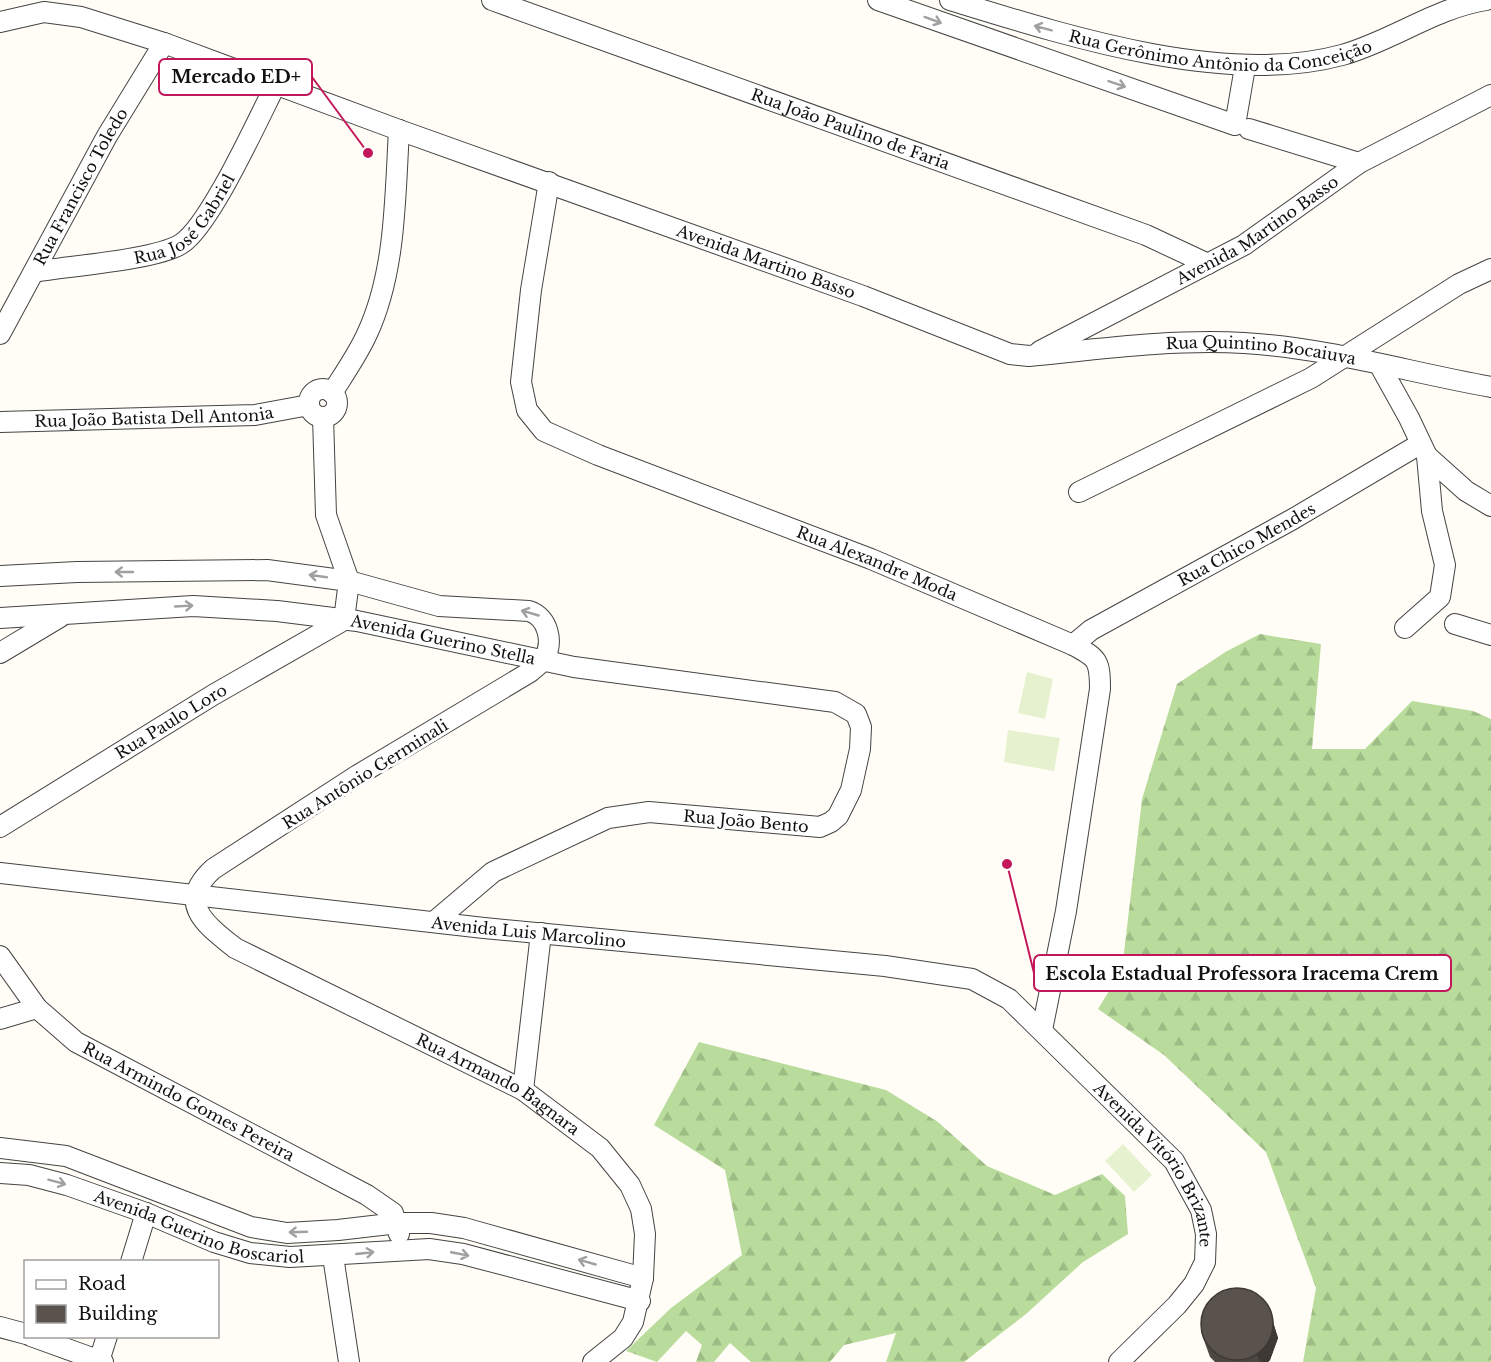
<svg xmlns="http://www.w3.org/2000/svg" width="1491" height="1362" viewBox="0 0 1491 1362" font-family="'Libre Baskerville',serif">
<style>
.forest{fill:url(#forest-firs)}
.pitch{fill:#e6f2cf}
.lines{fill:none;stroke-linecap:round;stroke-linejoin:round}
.minor-casing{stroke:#444;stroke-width:22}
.minor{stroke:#fff;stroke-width:20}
.wall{fill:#4d4742}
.shaded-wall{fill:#3f3936}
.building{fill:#5a524d;stroke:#3f3936;stroke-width:1.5}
.oneway{stroke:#a0a0a0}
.labels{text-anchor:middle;stroke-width:6;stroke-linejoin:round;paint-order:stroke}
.street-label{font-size:16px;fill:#111;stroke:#fff}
.leader{fill:none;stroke:#c2185b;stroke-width:2}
.callout-dot{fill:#c2185b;stroke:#fff;stroke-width:2}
.callout{fill:#fff;stroke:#c2185b;stroke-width:2}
.callout-label{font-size:18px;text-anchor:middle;font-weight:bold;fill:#111}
</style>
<defs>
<pattern id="forest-firs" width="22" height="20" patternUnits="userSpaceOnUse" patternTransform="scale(1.5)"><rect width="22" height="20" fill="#b9dc9c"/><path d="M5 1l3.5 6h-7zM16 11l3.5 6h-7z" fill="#9ebc85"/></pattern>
</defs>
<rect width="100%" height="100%" fill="#fffdf5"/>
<path class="forest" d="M1260,634L1321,644L1312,749H1365L1412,701L1473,711L1491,719V1362H1303L1316,1288L1266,1152L1164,1055L1098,1009L1122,970L1142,799L1177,684L1227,651Z
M699,1042L886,1090L938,1122L987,1166L1055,1195L1102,1174L1125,1196L1128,1234L1083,1262L1026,1314L964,1362H886L896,1333L844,1345L830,1362H751L730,1343L714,1362H696L702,1345L686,1331L657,1362L626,1351L671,1308L742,1255L725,1170L654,1125Z"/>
<path class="pitch" d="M1027,672L1053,679L1045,719L1018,713Z
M1008,730L1060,738L1054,771L1004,762Z
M1123,1144L1152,1175L1134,1192L1105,1161Z"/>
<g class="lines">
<g class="minor-casing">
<g id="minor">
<path id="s1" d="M492,0L1146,235L1208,264"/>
<path d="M878,0L1235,125L1245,67"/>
<path id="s2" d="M950,0C1064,35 1225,87 1342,55C1392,41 1435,8 1486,0"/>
<path id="s3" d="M0,22L44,12L81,17L164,43L399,130L863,296L1010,354L1029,356C1100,349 1172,339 1244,343C1328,348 1408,372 1491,387"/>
<path d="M1249,129L1359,163"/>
<path id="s4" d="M549,182L531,290L521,382L527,410L544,431L598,455L871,559L1073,645C1098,658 1100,661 1100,689L1066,911L1042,1030"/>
<path id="s5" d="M34,272C68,266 155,260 181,244C210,226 258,119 276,84"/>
<path id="s6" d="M0,334L107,136L164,43"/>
<path id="s7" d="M1040,351L1244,245L1359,163L1491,95"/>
<path d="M1379,364L1409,418L1427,456L1432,511L1445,565L1440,597L1405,628"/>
<circle cx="323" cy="403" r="14"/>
<path d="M332,393C344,374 358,354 367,334C396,272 395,197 399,130"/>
<path id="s8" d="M0,422L255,415L309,405"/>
<path d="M1427,456L1466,491L1491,506"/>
<path d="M1079,492L1311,378L1459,284L1491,269"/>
<path id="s9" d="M0,576L77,572L267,570L349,581L439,606L529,611C548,617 554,642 544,659C541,664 534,668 530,672L358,775L213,869C176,903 205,924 235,948L523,1090L600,1148L630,1185L641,1209L645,1234L643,1278L633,1322L623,1338L593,1362"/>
<path id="s10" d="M0,618L193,606L277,611L357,621L574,667L835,702L856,714L861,727L860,749L851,790L838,816L831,822L820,827L649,812L608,818L493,872L434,922"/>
<path d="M1455,624L1491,635"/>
<path id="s11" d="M1073,645L1091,630L1293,519L1420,444"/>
<path d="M0,653L60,617"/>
<path id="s12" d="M0,827L213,695L344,620L349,581L326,515L323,417"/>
<path id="s13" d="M0,873L484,928L885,966L972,979L1009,999L1174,1161L1201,1210L1206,1234L1205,1262L1194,1284L1177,1305L1119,1362"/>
<path id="s14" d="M0,956L37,1008L76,1042L367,1195L393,1213L399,1234"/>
<path d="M0,1019L37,1008"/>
<path d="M523,1090L541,933"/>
<path d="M0,1148L66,1156L251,1227L287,1233L338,1230L398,1223H431L464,1228L643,1278"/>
<path id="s15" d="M0,1173L29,1175L67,1185L146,1213L214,1242L250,1253L290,1257L429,1249L463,1254L640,1301"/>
<path d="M333,1256L349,1362"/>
<path d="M131,1262L146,1213"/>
<path d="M0,1327L26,1334"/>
<path d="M31,1336L103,1362"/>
<path d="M99,1361L107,1336"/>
</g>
</g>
<use href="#minor" class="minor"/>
</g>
<path class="wall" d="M1271,1316L1278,1338L1270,1360L1268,1362H1215L1210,1357L1201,1332Z"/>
<path class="shaded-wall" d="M1267,1303L1278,1338L1270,1360L1268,1362H1260L1257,1355Z"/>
<path class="building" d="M1201 1324a36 36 0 1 1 72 0a36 36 0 1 1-72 0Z"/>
<defs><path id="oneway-shaft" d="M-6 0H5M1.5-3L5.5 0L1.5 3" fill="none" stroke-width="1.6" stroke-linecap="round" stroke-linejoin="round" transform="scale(1.5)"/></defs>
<g class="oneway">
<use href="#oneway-shaft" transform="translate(933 20) rotate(20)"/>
<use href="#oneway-shaft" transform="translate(1043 28) rotate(-165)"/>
<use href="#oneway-shaft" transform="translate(1117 84) rotate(19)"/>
<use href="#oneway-shaft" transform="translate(124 572) rotate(180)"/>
<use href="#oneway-shaft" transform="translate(318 576) rotate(-172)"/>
<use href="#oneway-shaft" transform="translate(184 606) rotate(-3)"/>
<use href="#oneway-shaft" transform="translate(530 613) rotate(-164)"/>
<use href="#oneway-shaft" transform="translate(57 1182) rotate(15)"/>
<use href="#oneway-shaft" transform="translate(298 1232) rotate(178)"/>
<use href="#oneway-shaft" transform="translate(365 1253) rotate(-6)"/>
<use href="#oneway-shaft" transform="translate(460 1254) rotate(11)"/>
<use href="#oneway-shaft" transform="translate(587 1262) rotate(-164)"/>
</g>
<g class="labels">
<g class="street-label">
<text dy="6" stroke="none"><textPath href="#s2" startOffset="278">Rua Gerônimo Antônio da Conceição</textPath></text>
<text dy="6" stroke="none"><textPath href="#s1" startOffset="381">Rua João Paulino de Faria</textPath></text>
<text dy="6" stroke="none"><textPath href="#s6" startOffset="168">Rua Francisco Toledo</textPath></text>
<text dy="6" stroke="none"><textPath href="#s5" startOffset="168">Rua José Gabriel</textPath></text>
<text dy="6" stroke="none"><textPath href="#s7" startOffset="249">Avenida Martino Basso</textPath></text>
<text dy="6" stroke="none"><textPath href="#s3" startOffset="810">Avenida Martino Basso</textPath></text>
<text dy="6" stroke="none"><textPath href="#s3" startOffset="1323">Rua Quintino Bocaiuva</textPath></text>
<text dy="6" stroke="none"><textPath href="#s8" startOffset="154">Rua João Batista Dell Antonia</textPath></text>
<text dy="6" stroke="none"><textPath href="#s11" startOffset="201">Rua Chico Mendes</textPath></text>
<text dy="6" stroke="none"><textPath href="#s4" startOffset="616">Rua Alexandre Moda</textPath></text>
<text dy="6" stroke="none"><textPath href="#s10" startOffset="446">Avenida Guerino Stella</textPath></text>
<text dy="6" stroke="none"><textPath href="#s12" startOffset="201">Rua Paulo Loro</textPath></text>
<text transform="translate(365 774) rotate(-32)" y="6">Rua Antônio Germinali</text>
<text transform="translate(746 821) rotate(5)" y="6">Rua João Bento</text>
<text dy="6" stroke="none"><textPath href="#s13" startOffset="532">Avenida Luis Marcolino</textPath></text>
<text dy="6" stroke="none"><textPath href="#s9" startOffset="1380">Rua Armando Bagnara</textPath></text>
<text dy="6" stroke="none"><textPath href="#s14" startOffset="243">Rua Armindo Gomes Pereira</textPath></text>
<text dy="6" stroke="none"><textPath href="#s13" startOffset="1244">Avenida Vitório Brizante</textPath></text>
<text dy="6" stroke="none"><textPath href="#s15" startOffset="208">Avenida Guerino Boscariol</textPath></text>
</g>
</g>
<path class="leader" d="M368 153L312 77M1007 864L1034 973"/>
<g class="callout-dot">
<circle cx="368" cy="153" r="6"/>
<circle cx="1007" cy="864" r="6"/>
</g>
<g class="callout">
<rect x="159" y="59" width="153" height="36" rx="6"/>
<rect x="1034" y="955" width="417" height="36" rx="6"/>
</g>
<g class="callout-label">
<text x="236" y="83">Mercado ED+</text>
<text x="1242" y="980">Escola Estadual Professora Iracema Crem</text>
</g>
<rect x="24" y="1260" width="195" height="78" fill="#ffffff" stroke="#a0a0a0" stroke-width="1.5"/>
<rect x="36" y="1280" width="30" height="9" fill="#ffffff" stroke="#a0a0a0" stroke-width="1.5"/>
<text x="78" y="1290" font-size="18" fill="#111111">Road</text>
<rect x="36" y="1305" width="30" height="18" fill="#5a524d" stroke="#a0a0a0" stroke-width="1.5"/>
<text x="78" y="1320" font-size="18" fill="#111111">Building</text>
</svg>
